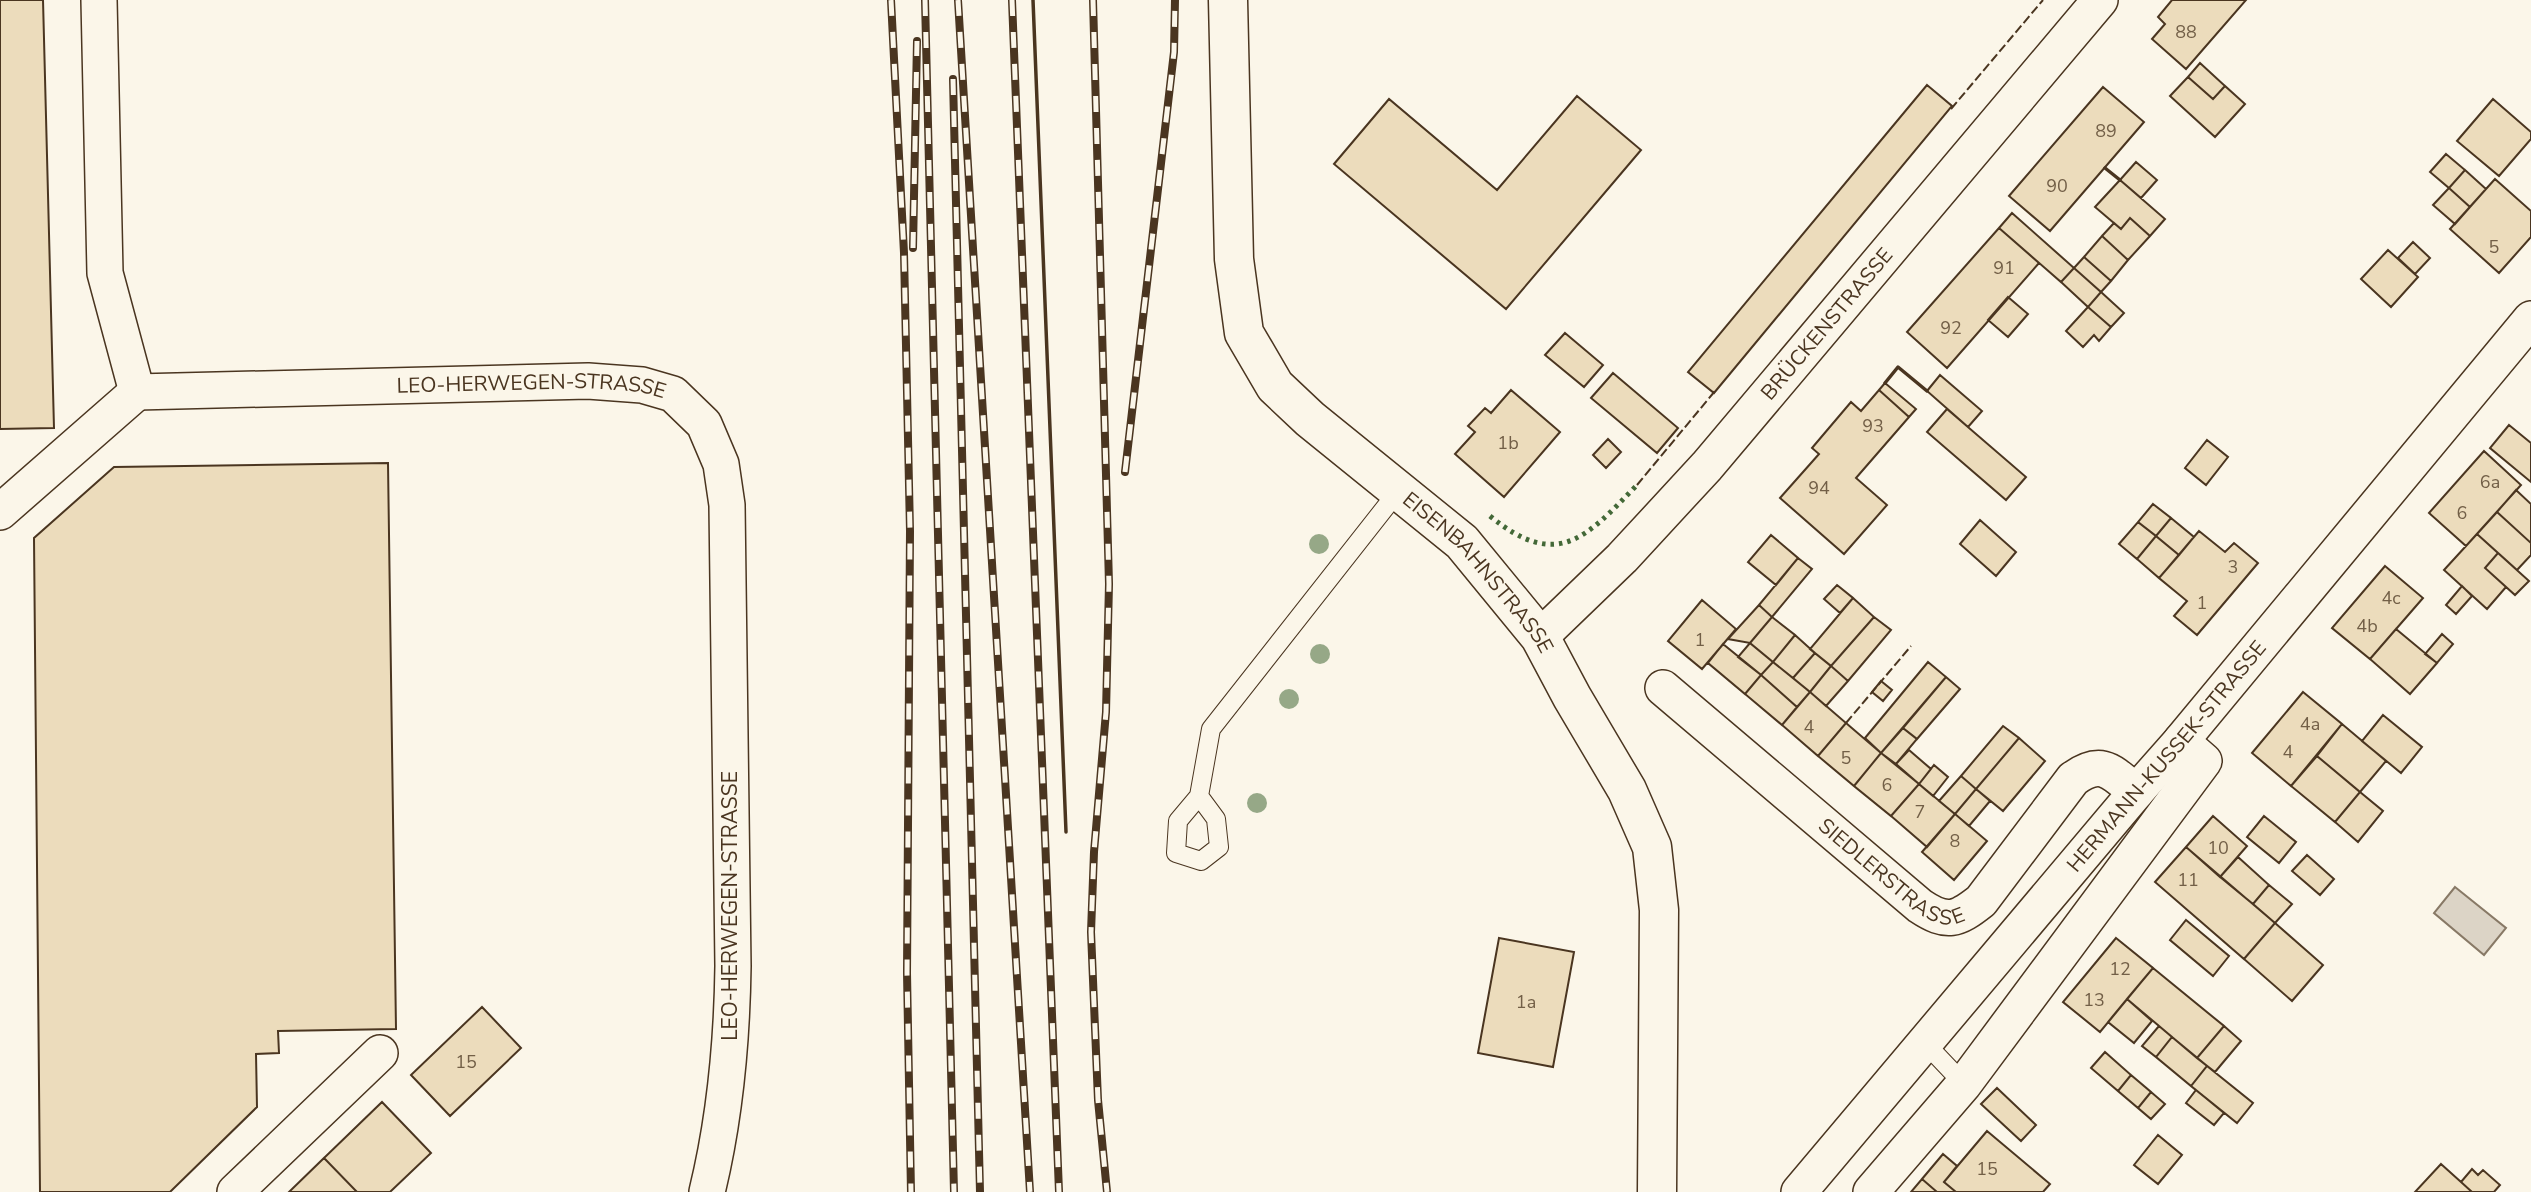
<svg xmlns="http://www.w3.org/2000/svg" width="2531" height="1192" viewBox="0 0 2531 1192" font-family="'Nunito Sans',sans-serif">
<style>
.water{fill:#dcd4c6;stroke:#887966;stroke-width:2}
.building{fill:#ecdcbc;stroke:#4a3520;stroke-width:2}
.lines{fill:none;stroke-linecap:round;stroke-linejoin:round}
.service-casing{stroke:#4a3520;stroke-width:20}
.minor-casing{stroke:#4a3520;stroke-width:38}
.tertiary-casing{stroke:#4a3520;stroke-width:41}
.service{stroke:#fbf6e9;stroke-width:18}
.minor{stroke:#fbf6e9;stroke-width:35}
.tertiary{stroke:#fbf6e9;stroke-width:38}
.rail-casing{stroke:#4a3520;stroke-width:8}
.rail{stroke:#fbf6e9;stroke-width:5;stroke-dasharray:16;stroke-linecap:butt}
.hedge{stroke:#436837;stroke-width:5;stroke-dasharray:3.5 5;stroke-linecap:butt}
.fence{stroke:#4a3520;stroke-width:2;stroke-dasharray:9 3.5;stroke-linecap:butt}
.wall{stroke:#4a3520;stroke-width:3.5}
.tree{fill:#96a887}
.labels{text-anchor:middle;stroke-width:5;stroke-linejoin:round;paint-order:stroke}
.number-label{font-size:18px;fill:#725f47}
.street-label{font-size:21px;fill:#4a3520;stroke:#fbf6e9}
</style>
<rect width="100%" height="100%" fill="#fbf6e9"/>
<path class="water" d="M2455,887L2506,928L2484,955L2434,913Z"/>
<path class="building" d="M0,0H43L54,428L0,429Z
M2172,0H2246L2186,69L2152,39L2165,24L2158,17Z
M2200,63L2225,86L2213,99L2188,77Z
M2188,77L2213,99L2225,86L2245,104L2215,137L2170,96Z
M1927,85L1952,106L1714,393L1688,372Z
M2103,87L2144,122L2050,231L2009,196Z
M1577,96L1641,150L1506,309L1334,164L1389,99L1497,190Z
M2493,99L2531,132V139L2499,176L2457,141Z
M2446,154L2465,170L2449,188L2430,172Z
M2136,162L2157,180L2141,198L2120,180Z
M2465,170L2486,189L2470,207L2449,188Z
M2495,179L2531,211V237L2499,273L2450,229Z
M2120,180L2165,219L2150,236L2130,218L2121,229L2095,207Z
M2449,188L2470,207L2455,224L2433,205Z
M2012,213L2074,268L2061,282L1999,228Z
M2130,218L2150,236L2128,260L2102,236L2114,223L2121,229Z
M1999,228L2039,263L1947,368L1907,332Z
M2102,236L2128,260L2111,281L2084,257Z
M2413,242L2430,258L2415,274L2398,258Z
M2388,250L2418,277L2391,307L2361,279Z
M2084,257L2111,281L2101,292L2074,268Z
M2074,268L2101,292L2088,307L2061,282Z
M2101,292L2124,313L2111,327L2088,307Z
M2008,297L2028,314L2008,337L1988,320Z
M2088,307L2111,327L2099,341L2094,335L2083,347L2066,331Z
M1565,333L1603,365L1584,387L1545,355Z
M1613,373L1678,428L1657,453L1591,398Z
M1940,375L1982,411L1968,427L1927,391Z
M1885,383L1916,409L1909,417L1879,390Z
M1511,390L1560,432L1504,497L1455,454L1475,432L1468,426L1485,408L1491,413Z
M1879,390L1909,417L1856,478L1887,505L1844,554L1780,498L1819,454L1812,448L1851,402L1861,411Z
M1947,409L2026,477L2006,500L1927,432Z
M2509,425L2531,443V482L2490,448Z
M1608,439L1621,452L1606,468L1593,455Z
M2207,440L2228,457L2206,485L2185,468Z
M2484,451L2521,485L2466,546L2429,513Z
M388,463L396,1029L278,1031L279,1053L256,1054L257,1107L170,1192H40L34,538L114,467Z
M2516,490L2531,504V543L2497,512Z
M2153,504L2171,518L2156,536L2138,522Z
M2497,512L2531,543V555L2517,570L2477,534Z
M2171,518L2194,537L2179,555L2156,536Z
M1980,520L2016,552L1996,576L1960,544Z
M2138,522L2156,536L2137,559L2119,544Z
M2199,531L2225,552L2234,543L2258,563L2197,635L2174,616L2187,601L2159,578Z
M2477,534L2498,553L2485,568L2506,587L2487,609L2444,570Z
M1771,535L1798,558L1776,585L1748,562Z
M2156,536L2179,555L2159,578L2137,559Z
M2498,553L2529,581L2515,595L2485,568Z
M1798,558L1812,569L1772,617L1759,605Z
M2385,566L2423,598L2370,659L2332,628Z
M1837,585L1853,598L1840,613L1824,599Z
M2462,586L2472,596L2456,614L2446,605Z
M1853,598L1874,617L1831,666L1810,649Z
M1702,600L1736,629L1702,669L1668,641Z
M1759,605L1772,617L1750,643L1728,639Z
M1772,617L1795,635L1773,662L1750,643Z
M1874,617L1891,630L1848,681L1831,666Z
M2396,629L2437,663L2410,694L2370,659Z
M2442,634L2453,644L2437,663L2425,654Z
M1795,635L1815,653L1793,678L1773,662Z
M1750,643L1773,662L1761,675L1738,657Z
M1723,644L1761,675L1745,694L1708,663Z
M1815,653L1831,666L1810,692L1793,678Z
M1773,662L1810,692L1797,707L1761,675Z
M1928,662L1946,677L1881,753L1865,738Z
M1831,666L1848,681L1826,706L1810,692Z
M1761,675L1797,707L1782,725L1745,694Z
M1946,677L1960,689L1917,739L1903,728Z
M1881,681L1892,690L1883,701L1872,692Z
M1810,692L1846,723L1818,756L1782,725Z
M2303,692L2342,724L2291,786L2252,753Z
M2383,715L2422,747L2401,773L2362,741Z
M1846,723L1881,753L1854,786L1818,756Z
M2342,724L2386,761L2360,792L2317,756Z
M2003,726L2019,738L1976,789L1961,776Z
M1903,728L1917,739L1896,764L1881,753Z
M2019,738L2045,761L2003,811L1976,789Z
M1909,750L1931,769L1919,784L1896,764Z
M1881,753L1919,784L1891,816L1854,786Z
M2317,756L2360,792L2335,822L2291,786Z
M1934,765L1948,777L1933,796L1919,784Z
M1961,776L1976,789L1955,814L1939,801Z
M1919,784L1955,814L1927,847L1891,816Z
M1976,789L1990,801L1969,826L1955,814Z
M2360,792L2383,811L2358,842L2335,822Z
M1955,814L1987,841L1954,880L1922,852Z
M2213,816L2247,846L2220,877L2186,847Z
M2264,816L2296,842L2279,863L2247,837Z
M2186,847L2275,923L2244,959L2155,882Z
M2307,855L2334,879L2320,895L2292,871Z
M2238,857L2269,885L2253,904L2220,877Z
M2269,885L2292,904L2275,923L2253,904Z
M2186,920L2229,956L2213,976L2170,940Z
M2275,923L2323,965L2292,1001L2244,959Z
M1499,938L1574,952L1553,1067L1478,1053Z
M2116,938L2153,968L2100,1032L2063,1002Z
M2153,968L2224,1026L2197,1058L2127,999Z
M2127,999L2152,1021L2134,1043L2108,1022Z
M482,1007L521,1048L450,1116L411,1075Z
M2159,1026L2172,1037L2156,1057L2142,1046Z
M2224,1026L2241,1041L2215,1072L2197,1058Z
M2172,1037L2207,1066L2191,1086L2156,1057Z
M2105,1052L2131,1075L2118,1091L2091,1068Z
M2207,1066L2253,1103L2237,1123L2191,1086Z
M2131,1075L2151,1092L2138,1108L2118,1091Z
M1997,1088L2036,1125L2021,1141L1981,1104Z
M2196,1090L2224,1113L2214,1125L2186,1103Z
M2151,1092L2165,1104L2151,1119L2138,1108Z
M382,1102L431,1153L390,1192H357L324,1158Z
M1987,1131L2050,1184L2043,1192H1956L1944,1182Z
M2158,1135L2182,1155L2158,1184L2134,1165Z
M1943,1154L1957,1166L1944,1182L1956,1192H1937L1922,1179Z
M324,1158L357,1192H289Z
M2441,1164L2461,1182L2472,1192H2415Z
M2472,1169L2478,1175L2483,1170L2500,1185L2494,1192H2472L2461,1182Z
M1922,1179L1937,1192H1911Z"/>
<g class="lines">
<g class="service-casing">
<path id="service" d="M1199,796L1216,819L1219,847L1201,861L1176,853L1178,821L1199,796L1211,729L1399,490
M1925,1043L1964,1084"/>
</g>
<g class="minor-casing">
<g id="minor">
<path id="s1" d="M99,0L105,273L137,392L588,381L642,385L673,394L704,424L721,464L727,505L733,966C732,1042 725,1118 707,1192"/>
<path d="M0,512L137,392"/>
<path id="s2" d="M1540,637L1622,558L1707,466L2100,0"/>
<path id="s3" d="M1663,688L1920,906C1947,924 1957,920 1981,901L2073,779C2102,758 2112,772 2136,792"/>
<path d="M235,1192L380,1053"/>
<path id="s4" d="M1799,1192L2136,792L2181,741L2531,319"/>
<path d="M1871,1192L1964,1084L2204,761L2181,741"/>
</g>
</g>
<g class="tertiary-casing">
<g id="tertiary">
<path id="s5" d="M1228,0L1234,259L1244,333L1275,386L1310,419L1462,542L1540,637L1572,697L1627,790L1652,847L1659,910L1657,1192"/>
</g>
</g>
<use href="#service" class="service"/>
<use href="#minor" class="minor"/>
<use href="#tertiary" class="tertiary"/>
<g class="rail-casing">
<path id="rail" d="M891,0L904,253L910,531L907,973L911,1192
M925,0L954,1192
M958,0L1030,1192
M1012,0L1059,1192
M1093,0L1109,584L1106,712L1094,852L1091,932L1098,1100L1107,1192
M953,79L980,1192
M913,248L917,41
M1125,472L1174,52L1175,0"/>
</g>
<use href="#rail" class="rail"/>
<path class="hedge" d="M1490,516C1557,571 1586,538 1637,485"/>
<path class="fence" d="M1951,109L2043,0
M1637,485L1715,391
M1846,723L1911,646"/>
<path class="wall" d="M1033,0L1066,832
M2105,168L2120,180
M1885,383L1898,367L1927,391"/>
</g>
<g class="tree">
<circle cx="1319" cy="544" r="10"/>
<circle cx="1320" cy="654" r="10"/>
<circle cx="1289" cy="699" r="10"/>
<circle cx="1257" cy="803" r="10"/>
</g>
<g class="labels">
<g class="number-label">
<text x="2186" y="38">88</text>
<text x="2106" y="137">89</text>
<text x="2057" y="192">90</text>
<text x="2494" y="253">5</text>
<text x="2004" y="274">91</text>
<text x="1951" y="334">92</text>
<text x="1873" y="432">93</text>
<text x="1508" y="449">1b</text>
<text x="2490" y="488">6a</text>
<text x="1819" y="494">94</text>
<text x="2462" y="519">6</text>
<text x="2233" y="573">3</text>
<text x="2391" y="604">4c</text>
<text x="2202" y="609">1</text>
<text x="2367" y="632">4b</text>
<text x="1700" y="646">1</text>
<text x="2310" y="730">4a</text>
<text x="1809" y="733">4</text>
<text x="2288" y="758">4</text>
<text x="1846" y="764">5</text>
<text x="1887" y="791">6</text>
<text x="1920" y="818">7</text>
<text x="1955" y="847">8</text>
<text x="2218" y="854">10</text>
<text x="2188" y="886">11</text>
<text x="2120" y="975">12</text>
<text x="2094" y="1006">13</text>
<text x="1526" y="1008">1a</text>
<text x="466" y="1068">15</text>
<text x="1987" y="1175">15</text>
</g>
<g class="street-label">
<text dy="7" stroke="none"><textPath href="#s2" startOffset="425">BRÜCKENSTRASSE</textPath></text>
<text dy="7" stroke="none"><textPath href="#s1" startOffset="791">LEO-HERWEGEN-STRASSE</textPath></text>
<text dy="7" stroke="none"><textPath href="#s5" startOffset="672">EISENBAHNSTRASSE</textPath></text>
<text dy="7" stroke="none"><textPath href="#s4" startOffset="570">HERMANN-KUSSEK-STRASSE</textPath></text>
<text dy="7" stroke="none"><textPath href="#s3" startOffset="296">SIEDLERSTRASSE</textPath></text>
<text transform="translate(730 906) rotate(-90)" y="7">LEO-HERWEGEN-STRASSE</text>
</g>
</g>
</svg>
